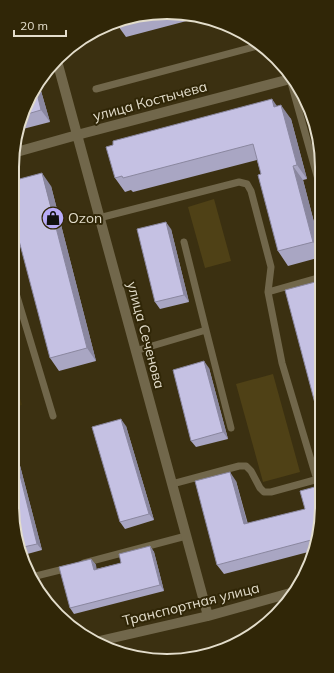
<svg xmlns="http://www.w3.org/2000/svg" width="334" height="673" viewBox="0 0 334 673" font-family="Mulish,sans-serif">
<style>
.built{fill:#44370f}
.green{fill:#4f4116}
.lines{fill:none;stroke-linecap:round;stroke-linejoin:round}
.service{stroke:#71674b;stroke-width:7}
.minor{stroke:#71674b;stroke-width:10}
.wall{fill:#a9a6c3}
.shaded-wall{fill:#8a879f}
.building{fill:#c5c1e3;stroke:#8a879f}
.labels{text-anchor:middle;stroke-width:4;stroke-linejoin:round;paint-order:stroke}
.street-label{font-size:14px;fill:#e3ddcb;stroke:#302607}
.poi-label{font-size:14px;fill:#e3ddcb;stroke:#302607;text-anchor:start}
.rim{fill:none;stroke:#e3ddcb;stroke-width:2}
</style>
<rect width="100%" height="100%" fill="#3b3011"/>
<path class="built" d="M308,113L321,147V160Z
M12,371L22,405L12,408Z"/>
<path class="green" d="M214,199L231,261L205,268L188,207Z
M273,374L300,472L263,482L236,384Z"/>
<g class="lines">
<path class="service" d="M290,79L321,190
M96,89L261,45
M99,218L239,182L247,184L251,191L271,267L268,292
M12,280L53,416
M206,330L231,428
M135,351L206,330L184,242
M317,480L282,363L268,292L321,277
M172,484L239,466H246L251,471L260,488L264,492H271L322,478
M84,563L186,536
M32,577L68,568"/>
<path class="minor" d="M57,61L208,616
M13,153L77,135L294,78
M95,642L208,616L294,592"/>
</g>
<path class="wall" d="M177,12L198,18L126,37L116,23L117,20Z
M39,84L50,122L19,130L28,99Z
M277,106L291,119L307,179L303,180L321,249V257L288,266L278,251L261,174L257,160L133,192L131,190L125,192L115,178Z
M51,186L96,361L59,371L50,358Z
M171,229L189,302L160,309L155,302Z
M209,368L228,439L196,447L191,441Z
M126,426L154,520L125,529L120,522Z
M14,451L18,458L42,550L20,556L12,506Z
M236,481L248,524L322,516L312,551L224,574L217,565Z
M150,546L154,552L164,591L74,614L70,608L91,559L96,565V569L121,563Z"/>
<path class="shaded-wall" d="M39,84L50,122L41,110L36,89Z
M272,99L282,113L274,107Z
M281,105L291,119L307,179L297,165Z
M293,166L303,180L321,249V254L313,242Z
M42,173L51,186L96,361L87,348Z
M166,222L171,229L189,302L184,295Z
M204,361L209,368L228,439L223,432Z
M121,419L126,426L154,520L149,514Z
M14,451L18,458L42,550L37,544Z
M230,472L236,481L250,534L244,524Z
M150,546L154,552L164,591L160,585Z
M91,559L96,565L98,576L94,570Z"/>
<path class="building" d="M137,18L116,23L115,21L117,20Z
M36,89L41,110L24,115L28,99Z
M272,99L274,107L281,105L297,165L293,166L313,242L278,251L258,175L261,174L253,144L123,178L122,176L115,178L106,147L113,145V141Z
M42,173L87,348L50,358L12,214V181Z
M166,222L184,295L155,302L137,229Z
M319,281L321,290V426L285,290Z
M204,361L223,432L191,441L173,370Z
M121,419L149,514L120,522L92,427Z
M14,451L37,544L19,548L12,506V452Z
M230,472L244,524L305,509L300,491L322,485V516L315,539L217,565L195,481Z
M150,546L160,585L70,608L59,567L91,559L94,570L121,563L119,554Z"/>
<defs>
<g id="shop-disc" transform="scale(1.15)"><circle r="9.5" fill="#b8abf7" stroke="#302607"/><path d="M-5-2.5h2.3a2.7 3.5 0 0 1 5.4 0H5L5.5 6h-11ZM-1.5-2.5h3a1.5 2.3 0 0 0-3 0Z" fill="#111"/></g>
</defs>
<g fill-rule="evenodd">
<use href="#shop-disc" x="53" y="218"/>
</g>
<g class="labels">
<g class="street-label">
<text transform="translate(150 101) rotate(-15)" y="5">улица Костычева</text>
<text transform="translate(146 335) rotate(75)" y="5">улица Сеченова</text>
<text transform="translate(191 604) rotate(-14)" y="5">Транспортная улица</text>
</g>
<g class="poi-label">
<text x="68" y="223">Ozon</text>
</g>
</g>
<path d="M0 0H334V673H0ZM167 19H167A148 148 0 0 1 315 167V506A148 148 0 0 1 167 654H167A148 148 0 0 1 19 506V167A148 148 0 0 1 167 19Z" fill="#302607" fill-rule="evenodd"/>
<path class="rim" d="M167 19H167A148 148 0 0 1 315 167V506A148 148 0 0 1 167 654H167A148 148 0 0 1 19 506V167A148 148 0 0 1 167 19Z"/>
<path d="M14 30v6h52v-6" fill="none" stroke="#e3ddcb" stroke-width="2"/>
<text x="20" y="30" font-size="12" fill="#e3ddcb" stroke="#302607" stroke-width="3" paint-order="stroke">20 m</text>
</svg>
